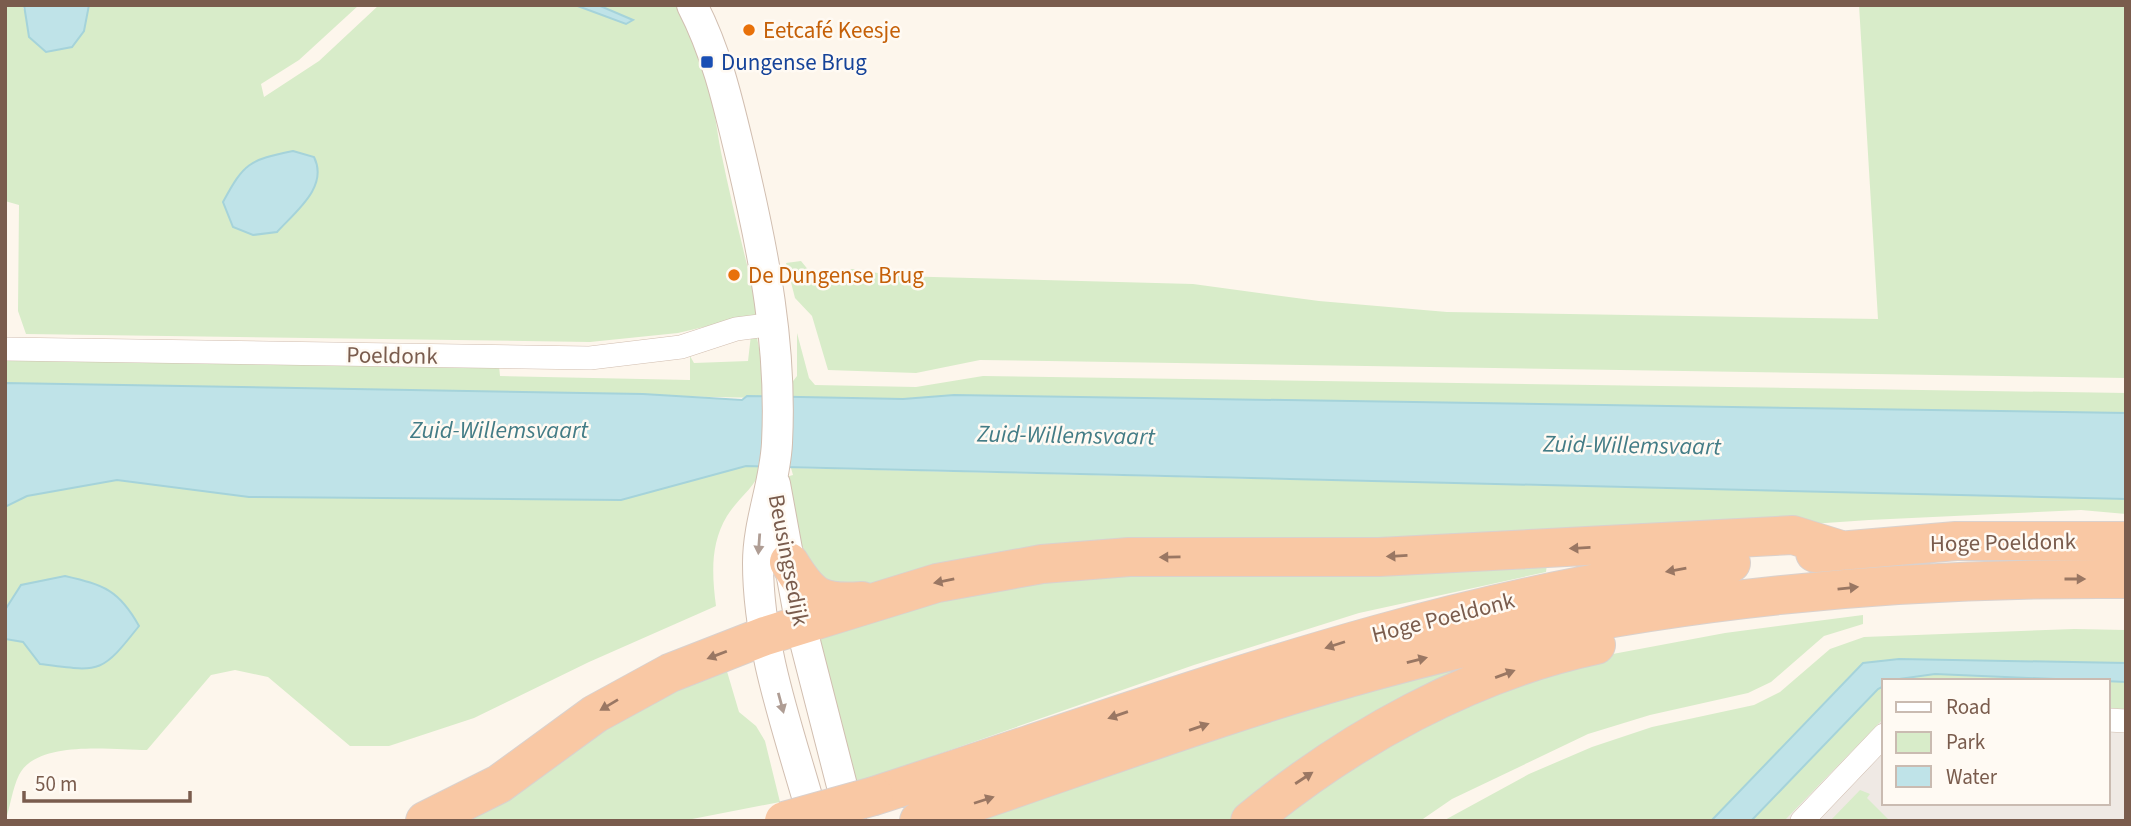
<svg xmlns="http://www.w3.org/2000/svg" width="2131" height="826" viewBox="0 0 2131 826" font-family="'Source Sans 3',sans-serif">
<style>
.industrial{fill:#efe9e4}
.green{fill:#d8ecc9}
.water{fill:#bfe3e8;stroke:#a5d3da;stroke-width:2}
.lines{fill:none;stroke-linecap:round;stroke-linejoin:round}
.minor-casing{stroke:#d1beb0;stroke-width:24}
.tertiary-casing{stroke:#d1beb0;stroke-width:32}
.trunk-casing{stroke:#dad1cd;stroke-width:40}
.minor{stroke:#fff;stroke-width:23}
.tertiary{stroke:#fff;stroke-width:30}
.trunk{stroke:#f9c8a4;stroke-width:38}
.trunk-bridge-casing{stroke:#dad1cd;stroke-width:40;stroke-linecap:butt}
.trunk-bridge{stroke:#f9c8a4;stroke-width:38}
.oneway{fill:#af9d94}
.oneway2{fill:#9a7763}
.food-dot{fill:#e8710a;stroke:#fffaf3;stroke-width:2.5}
.transit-dot{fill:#1a4fb4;stroke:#fffaf3;stroke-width:2.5}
.labels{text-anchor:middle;stroke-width:5;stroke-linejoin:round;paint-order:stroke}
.food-label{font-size:23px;fill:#c56008;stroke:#fffaf3;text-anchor:start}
.transit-label{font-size:23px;fill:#164399;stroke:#fffaf3;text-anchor:start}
.street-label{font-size:23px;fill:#7a5c4d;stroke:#fffaf3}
.water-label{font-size:24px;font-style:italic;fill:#437c86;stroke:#fffaf3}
</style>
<rect width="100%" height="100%" fill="#fdf6ec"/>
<path class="industrial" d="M2108,701H2126V821H1776L1884,709V803H2108Z"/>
<path class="green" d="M5,5H24L23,9L84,31L89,5H359L299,60L261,84L264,97L319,61L379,5H575L632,20L598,5H675C709,45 712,103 721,152C732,206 746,260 759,314L678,333L590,342L26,334L18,311L19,205L5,201Z
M1859,5H2126V378L980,360L916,373L828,370L812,316L795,298L786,263L801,261L810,272L853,269L896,276L1193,284L1319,301L1447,312L1878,319Z
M797,333L809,378L815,385L916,387L983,376L2126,393V413L954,395L903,399L787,397L790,385L797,376Z
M751,335L757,338C760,353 767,385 766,398L5,383V355L499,366L500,376L690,380V356L694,363L748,361Z
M746,466L762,467C756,487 738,498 727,516C710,544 712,575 716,606L589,662L474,718L389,746H350L268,677L235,670L211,675L147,750C113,750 37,739 19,775C12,789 10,809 5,821V639L23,642L40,664L21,585L5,610V507L27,496L117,480L249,497L621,500Z
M791,468L2126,499V514L2081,510L1869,520L840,591L810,579L782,478L793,475Z
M1547,564L1546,572L1359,613L1194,665L873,777L850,782L812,630L1011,584L1078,577Z
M1863,615V624L1824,636L1771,682L1748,693L1650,715L1588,734L1452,799L1420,821H1262L1394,732L1570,662L1725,633Z
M2074,629L2126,630V663L1899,659L1863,663L1711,821H1443L1529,774L1592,747L1652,727L1754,705L1780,692L1830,649L1864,637Z
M1522,651L1236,821H980L1064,789L1379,686Z
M726,668L739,712L756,726L765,741L780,802L682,821H462L674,687Z
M1935,674L2103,681H1896L1906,677Z
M2108,681L2126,682V709L2108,708Z
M1884,686V718L1784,821H1751L1878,689Z
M1860,790L1870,794L1867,798L1890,821H1830Z"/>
<path class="water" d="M24,5H89L84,31L72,47L46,52L29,37Z
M575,5H598L633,20L626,24Z
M293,151L314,157C329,187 295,212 277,232L253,235L233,227L223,202C244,163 249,160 293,151Z
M5,383L643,394L742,400L747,396L903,399L954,395L2126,413V499L746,466L621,500L249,497L117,480L27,496L5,507Z
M65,576C104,585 119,590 139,626C101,674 101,672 40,664L23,642L5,639V610L21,585Z
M1899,659L2126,663V682L1935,674L1884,681V686L1878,689L1751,821H1711L1863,663Z"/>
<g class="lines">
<g class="minor-casing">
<path id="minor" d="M5,349L590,358L681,347L736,329L775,324
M2108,720L2126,721
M1802,821L1884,735"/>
</g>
<g class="tertiary-casing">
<path id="tertiary" d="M692,5C718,55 729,107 742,161C764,255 782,346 777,443C775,484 758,522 758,563C758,651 791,737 814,821
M775,484L801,626L851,821"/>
</g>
<g class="trunk-casing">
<path id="trunk" d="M1815,553L1956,541H2126
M789,562C811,598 820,604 862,601
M874,796C1156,705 1435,596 1731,563
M425,821L499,784L595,714L670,673L765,636L937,583L1042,564L1129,557H1379L1793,535L1841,550
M919,821C1070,771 1221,713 1374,671C1618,603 1873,577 2126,579
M1250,821C1349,739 1470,672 1596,645"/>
</g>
<use href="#minor" class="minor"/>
<use href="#tertiary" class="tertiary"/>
<use href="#trunk" class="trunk"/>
<g class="trunk-bridge-casing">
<path id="trunk-bridge" d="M784,821L874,796"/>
</g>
<use href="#trunk-bridge" class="trunk-bridge"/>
</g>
<defs><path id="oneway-solid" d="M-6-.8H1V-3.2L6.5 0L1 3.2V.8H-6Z" transform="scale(1.75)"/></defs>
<g class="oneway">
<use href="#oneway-solid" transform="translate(759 544) rotate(94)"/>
<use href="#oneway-solid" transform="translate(781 703) rotate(75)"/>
</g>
<g class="oneway2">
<use href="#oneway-solid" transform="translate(1580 548) rotate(177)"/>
<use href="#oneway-solid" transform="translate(1397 556) rotate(177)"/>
<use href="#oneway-solid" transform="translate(1170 557) rotate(179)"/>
<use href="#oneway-solid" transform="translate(1676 570) rotate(170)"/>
<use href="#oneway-solid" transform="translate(2075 579)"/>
<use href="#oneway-solid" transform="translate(944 581) rotate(168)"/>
<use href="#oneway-solid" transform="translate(1848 588) rotate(-6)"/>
<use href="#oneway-solid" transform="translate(1335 645) rotate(162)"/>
<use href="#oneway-solid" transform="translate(717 655) rotate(159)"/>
<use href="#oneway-solid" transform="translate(1417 660) rotate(-14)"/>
<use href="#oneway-solid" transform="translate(1505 674) rotate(-20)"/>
<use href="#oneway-solid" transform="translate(609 705) rotate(149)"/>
<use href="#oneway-solid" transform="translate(1118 715) rotate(161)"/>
<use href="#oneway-solid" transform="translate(1199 727) rotate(-19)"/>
<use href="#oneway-solid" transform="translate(1304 778) rotate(-33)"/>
<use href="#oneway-solid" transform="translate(984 800) rotate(-18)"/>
</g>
<g class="food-dot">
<circle cx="749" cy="30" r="7"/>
<circle cx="734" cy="275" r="7"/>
</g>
<rect class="transit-dot" x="700" y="55" width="14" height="14" rx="3.5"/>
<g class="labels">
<g class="food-label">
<text x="763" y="38">Eetcafé Keesje</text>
<text x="748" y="283">De Dungense Brug</text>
</g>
<g class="transit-label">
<text x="721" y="70">Dungense Brug</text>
</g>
<g class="street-label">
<text transform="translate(392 355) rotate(1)" y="8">Poeldonk</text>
<text transform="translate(2003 542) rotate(-1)" y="8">Hoge Poeldonk</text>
<text transform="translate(789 560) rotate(79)" y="8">Beusingsedijk</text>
<text transform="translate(1443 617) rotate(-14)" y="8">Hoge Poeldonk</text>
</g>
<g class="water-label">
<text x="499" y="438">Zuid-Willemsvaart</text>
<text transform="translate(1066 435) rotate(1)" y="8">Zuid-Willemsvaart</text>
<text transform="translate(1632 445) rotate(1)" y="8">Zuid-Willemsvaart</text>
</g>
</g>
<rect width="2131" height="826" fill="none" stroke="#7a5c4d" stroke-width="14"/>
<rect x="1882" y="679" width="228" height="126" fill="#fffaf3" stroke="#cabbb1" stroke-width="2"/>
<rect x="1896" y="702" width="35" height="10" fill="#ffffff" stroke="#cabbb1" stroke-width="2"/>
<text x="1946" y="714" font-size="21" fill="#7a5c4d">Road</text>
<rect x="1896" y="732" width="35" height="21" fill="#d8ecc9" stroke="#cabbb1" stroke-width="2"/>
<text x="1946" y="749" font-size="21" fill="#7a5c4d">Park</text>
<rect x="1896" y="766" width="35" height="21" fill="#bfe3e8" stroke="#cabbb1" stroke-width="2"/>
<text x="1946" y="784" font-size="21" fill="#7a5c4d">Water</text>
<path d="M24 791v10h166v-10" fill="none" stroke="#7a5c4d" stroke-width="3.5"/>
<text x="35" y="791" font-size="21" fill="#7a5c4d" stroke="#fffaf3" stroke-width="5" paint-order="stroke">50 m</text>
</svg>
